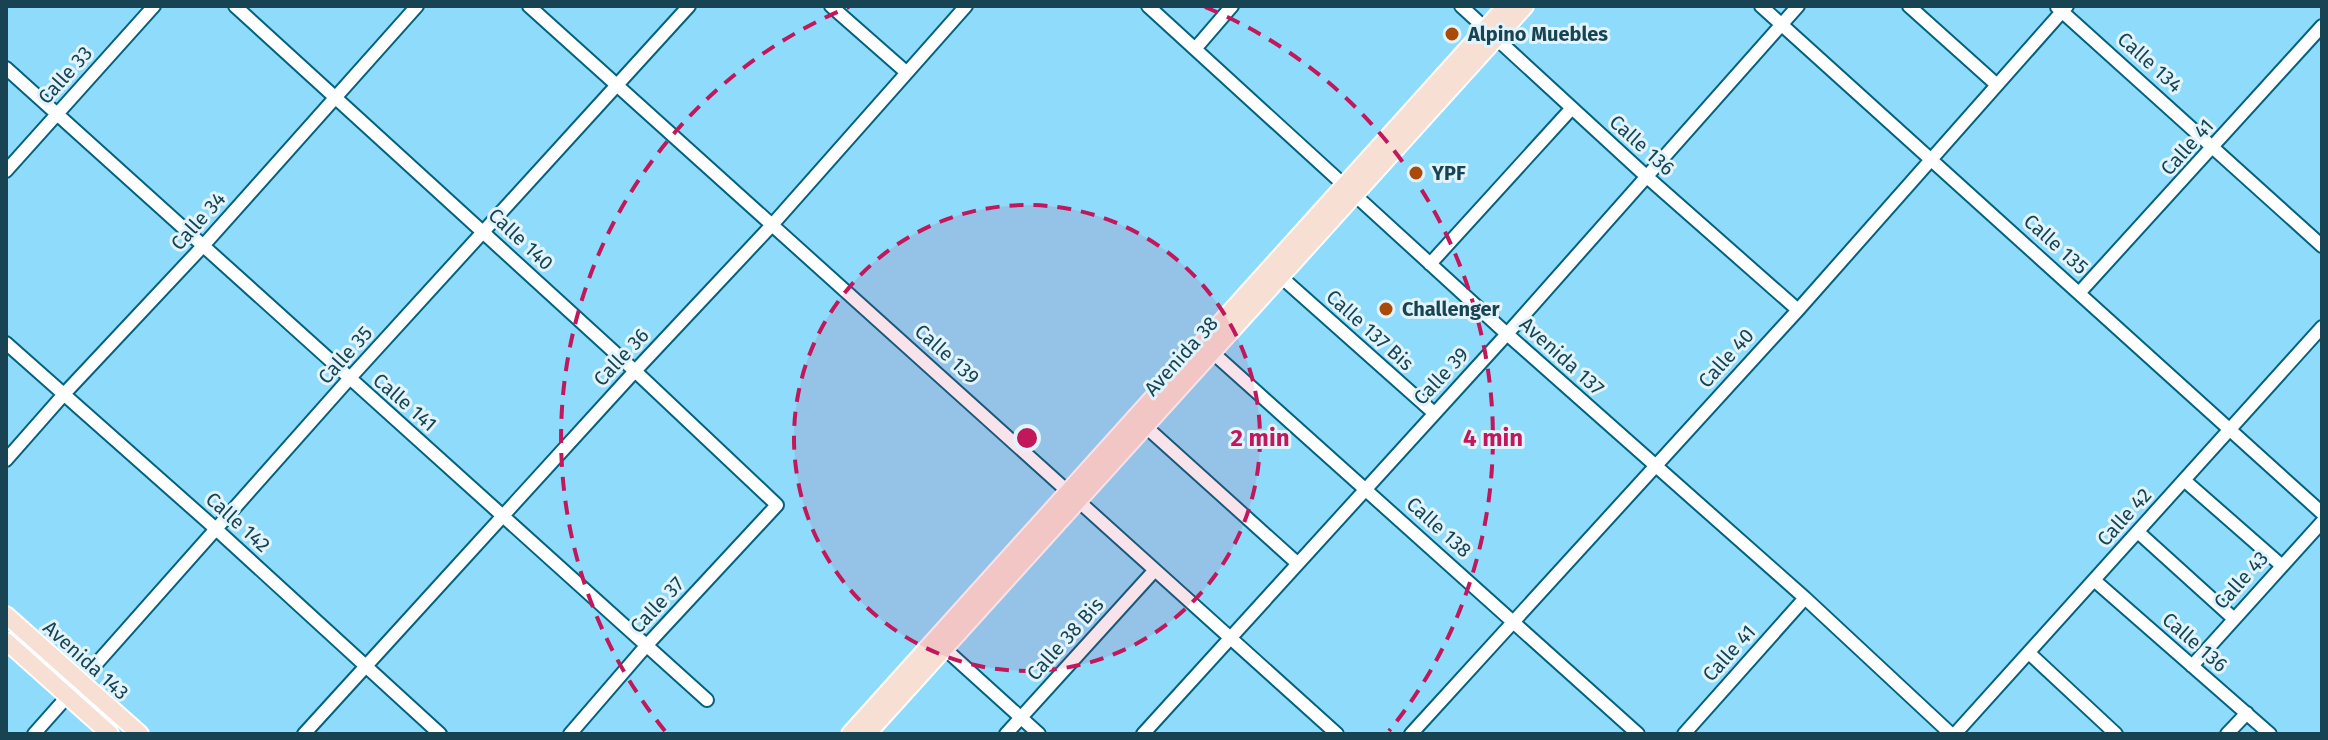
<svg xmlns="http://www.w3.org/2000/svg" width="2328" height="740" viewBox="0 0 2328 740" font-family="'Fira Sans',sans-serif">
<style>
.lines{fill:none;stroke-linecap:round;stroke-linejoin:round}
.minor-casing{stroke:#03627e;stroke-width:16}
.major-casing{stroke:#fff;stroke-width:20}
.minor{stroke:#fff;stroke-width:12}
.major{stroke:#f7dfd4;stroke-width:16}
.ring{fill:none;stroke:#c2185b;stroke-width:4;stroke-dasharray:14 10}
.poi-dot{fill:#ab4907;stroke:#e1f3fb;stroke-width:3}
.labels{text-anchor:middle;stroke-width:6;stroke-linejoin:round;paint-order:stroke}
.poi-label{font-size:20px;font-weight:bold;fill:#174353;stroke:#e1f3fb;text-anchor:start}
.street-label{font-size:20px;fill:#174353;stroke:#e1f3fb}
.centre{fill:#c2185b;stroke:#e1f3fb;stroke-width:4}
.ring-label{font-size:24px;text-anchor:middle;font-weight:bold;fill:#c2185b;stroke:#e1f3fb;stroke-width:6;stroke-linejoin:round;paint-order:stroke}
</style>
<rect width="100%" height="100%" fill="#8fdbfb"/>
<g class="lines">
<g class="minor-casing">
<path id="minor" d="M235,6L635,371L777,505L646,646L570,734
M529,6L1337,734
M831,6L906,72
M1148,6L1507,334L1805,598L1951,734
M1461,6L1646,176L1798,310
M1761,6L2322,513
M1909,6L1997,85
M2057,7L2322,246
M1195,49L1232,6
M6,68L707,700
M6,171L154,6
M1430,264L1572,108
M1280,276L1434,413
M2080,292L2322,26
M6,343L216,529L440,734
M1212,352L1638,734
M1145,426L1297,563
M6,460L65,393L202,247L417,6
M2184,480L2281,565
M2138,532L2233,618
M2094,580L2270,734
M944,648L1039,734
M2029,653L2116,734
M2192,666L2322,522
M34,734L349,379L689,6
M304,734L635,371L772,225L966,6
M1006,734L1154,571
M1143,734L1507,334L1798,6
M1411,734L1798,310L2067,6
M1684,734L1805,598
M1955,734L2322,327
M2227,734L2247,713"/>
</g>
<g class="major-casing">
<path id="major" d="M6,615L140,734
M6,641L110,734
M850,734L1506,6
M867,734L1525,6"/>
</g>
<use href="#minor" class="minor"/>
<use href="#major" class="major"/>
</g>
<circle cx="1027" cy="438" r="233" fill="#c2185b" fill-opacity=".12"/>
<g class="ring">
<circle cx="1027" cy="438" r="233"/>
<path d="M665 731A466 466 0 0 1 849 7M1205 7A466 466 0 0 1 1389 731"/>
</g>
<g class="poi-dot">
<circle cx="1452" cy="34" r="8"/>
<circle cx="1416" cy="173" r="8"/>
<circle cx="1386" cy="309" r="8"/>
</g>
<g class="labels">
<g class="poi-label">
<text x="1468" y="41">Alpino Muebles</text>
<text x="1432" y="180">YPF</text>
<text x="1402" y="316">Challenger</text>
</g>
<g class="street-label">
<text transform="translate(2150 62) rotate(42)" y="7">Calle 134</text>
<text transform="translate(65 75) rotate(-48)" y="7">Calle 33</text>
<text transform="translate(1642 145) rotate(42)" y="7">Calle 136</text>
<text transform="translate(2187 147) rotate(-48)" y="7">Calle 41</text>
<text transform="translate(198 221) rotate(-48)" y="7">Calle 34</text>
<text transform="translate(521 239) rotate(43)" y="7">Calle 140</text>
<text transform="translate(2056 244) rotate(42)" y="7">Calle 135</text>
<text transform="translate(1370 330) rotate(42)" y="7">Calle 137 Bis</text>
<text transform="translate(947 354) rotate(42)" y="7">Calle 139</text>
<text transform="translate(345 355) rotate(-48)" y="7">Calle 35</text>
<text transform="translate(1181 356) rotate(-48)" y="7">Avenida 38</text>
<text transform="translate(1562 356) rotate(42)" y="7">Avenida 137</text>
<text transform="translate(621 357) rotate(-47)" y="7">Calle 36</text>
<text transform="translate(1726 358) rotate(-48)" y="7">Calle 40</text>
<text transform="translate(1441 376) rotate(-47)" y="7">Calle 39</text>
<text transform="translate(405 402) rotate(41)" y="7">Calle 141</text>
<text transform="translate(2124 517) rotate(-48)" y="7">Calle 42</text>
<text transform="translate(238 522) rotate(42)" y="7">Calle 142</text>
<text transform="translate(1439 527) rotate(42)" y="7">Calle 138</text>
<text transform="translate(2241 580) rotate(-48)" y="7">Calle 43</text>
<text transform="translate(657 605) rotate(-47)" y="7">Calle 37</text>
<text transform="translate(1065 639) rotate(-48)" y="7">Calle 38 Bis</text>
<text transform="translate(2195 642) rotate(41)" y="7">Calle 136</text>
<text transform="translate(1729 653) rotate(-48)" y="7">Calle 41</text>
<text transform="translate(86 660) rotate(42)" y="7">Avenida 143</text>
</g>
</g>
<circle cx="1027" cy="438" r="12" class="centre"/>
<g class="ring-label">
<text x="1260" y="446">2 min</text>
<text x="1493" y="446">4 min</text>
</g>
<rect width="2328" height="740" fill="none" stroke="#174353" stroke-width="16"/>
</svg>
